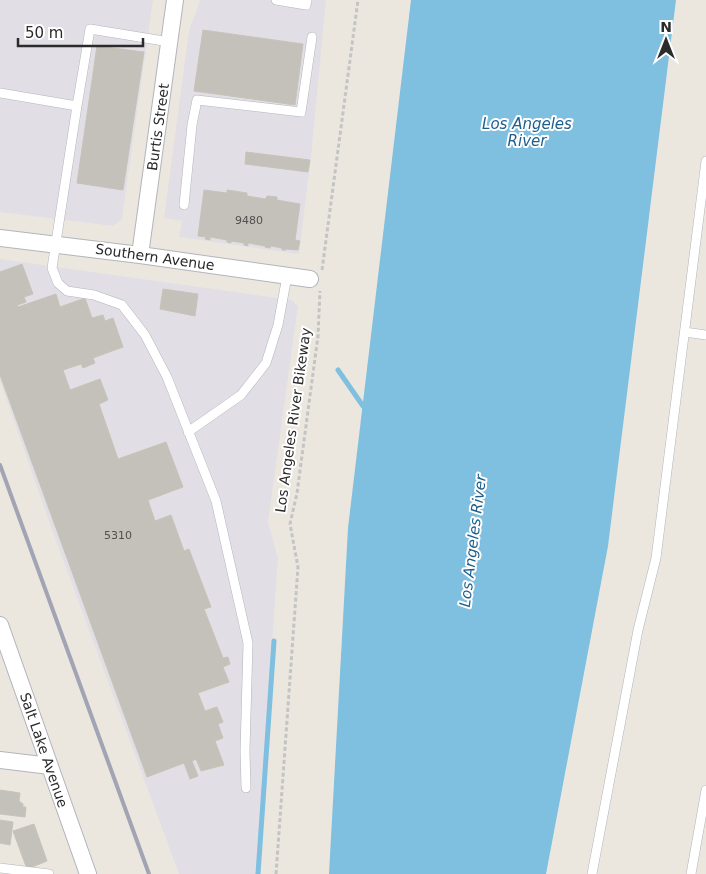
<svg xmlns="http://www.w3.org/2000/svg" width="706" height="874" viewBox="0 0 706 874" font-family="'DejaVu Sans',sans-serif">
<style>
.industrial{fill:#e1dfe5}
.water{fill:#7fbfe0}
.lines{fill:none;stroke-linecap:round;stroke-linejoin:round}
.stream{stroke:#7fbfe0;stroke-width:5}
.building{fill:#c4c1ba;stroke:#c7c3b9}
.lane-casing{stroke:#b3b4bd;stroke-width:10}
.street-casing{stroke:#b3b4bd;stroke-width:18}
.path{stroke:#c4c4c4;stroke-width:3;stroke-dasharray:4 2.5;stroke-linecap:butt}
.lane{stroke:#fff;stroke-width:9}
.street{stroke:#fff;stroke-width:16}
.rail{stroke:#a2a4b3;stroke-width:4}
.labels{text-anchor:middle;stroke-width:4;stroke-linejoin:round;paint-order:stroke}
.number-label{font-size:11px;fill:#51504f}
.street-label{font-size:14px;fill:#2b2b2b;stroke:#fff}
.water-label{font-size:15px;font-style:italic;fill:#1e5e8d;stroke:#fff}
</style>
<rect width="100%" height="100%" fill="#ebe7df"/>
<path class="industrial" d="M0,0H153L122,219L113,226L0,212Z
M200,0H326L311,157L299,254L179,237L182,221L164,218L189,31Z
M0,259L291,300L298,306L268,522L278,558L256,874H179L51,527L0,381Z"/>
<path class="water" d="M411,0H676L608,546L546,874H329L348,528Z"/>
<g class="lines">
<path class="stream" d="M338,370L363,406L368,410
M258,874L274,641"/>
</g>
<path class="building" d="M203,30L303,44L295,105L194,91Z
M97,46L144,52L123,190L77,183Z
M246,152L310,160L308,172L245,164Z
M204,190L227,193V190L247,193V196L266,199L267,196L277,197V200L300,204L295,240L300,241L298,250L286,249V250H282V248L271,246L270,248L265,247V246L248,243V246L244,245V243L231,241V243L227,242V240L210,237V240L205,239L206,237L198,236Z
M22,264L33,294L24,297L26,302L17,305L18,307L56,294L60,307L85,298L92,318L103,315L105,321L113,318L123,347L93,358L95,363L83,368L81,364L63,370L70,390L100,379L108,400L99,404L118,459L166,442L183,487L148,500L155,521L171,515L184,551L189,549L211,607L204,609L223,658L228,657L230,664L223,667L229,682L198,693L205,711L217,707L223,722L218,724L223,738L215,741L224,765L201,771L196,759L192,761L198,776L190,779L184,763L147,777L0,375V272Z
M163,289L198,294L195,316L160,309Z
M0,790L20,793L19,801L23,804V807H26L25,817L0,814Z
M0,820L13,822L10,845L0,843Z
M34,824L47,861L27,869L13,831Z"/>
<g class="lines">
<g class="lane-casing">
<path id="lane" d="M276,0L306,5L307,0
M0,93L77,106L52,268L58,283L67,291L94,295L122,305L145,335L167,377L216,501L248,643L245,751L246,788
M77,106L90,29L170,42
M184,205L192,125L197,100L301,112L312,37
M685,332L706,335
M188,432L241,395L266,363L278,325L287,276
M0,868L49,874
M592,874L638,630L656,558L706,161
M691,874L706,790"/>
</g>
<g class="street-casing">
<path id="street" d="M0,238L140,255L310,279
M140,255L175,0
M0,625L88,874
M0,760L50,766"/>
</g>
<path class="path" d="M322,270L358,0
M276,874L298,567L290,524L297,493L318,336L320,291"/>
<use href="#lane" class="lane"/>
<use href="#street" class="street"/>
<path class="rail" d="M0,465L149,874"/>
</g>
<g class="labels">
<g class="number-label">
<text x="249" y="224">9480</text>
<text x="118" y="539">5310</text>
</g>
<g class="street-label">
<text transform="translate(158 127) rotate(-82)" y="5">Burtis Street</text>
<text transform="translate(155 257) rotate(8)" y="5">Southern Avenue</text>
<text transform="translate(293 420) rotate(-82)" y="5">Los Angeles River Bikeway</text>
<text transform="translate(44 750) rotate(71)" y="5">Salt Lake Avenue</text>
</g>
<g class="water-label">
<text x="527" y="129">Los Angeles<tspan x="527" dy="17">River</tspan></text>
<text transform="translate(473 541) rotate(-83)" y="5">Los Angeles River</text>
</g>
</g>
<g transform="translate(666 40)" stroke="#ffffff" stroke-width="4" paint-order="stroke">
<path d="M0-4L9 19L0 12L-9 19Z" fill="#2b2b2b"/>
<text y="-8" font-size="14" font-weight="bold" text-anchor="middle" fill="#2b2b2b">N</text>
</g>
<path d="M18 38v8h125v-8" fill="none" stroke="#2b2b2b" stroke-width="2.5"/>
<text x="25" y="38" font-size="15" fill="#2b2b2b" stroke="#ffffff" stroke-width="4" paint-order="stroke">50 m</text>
</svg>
